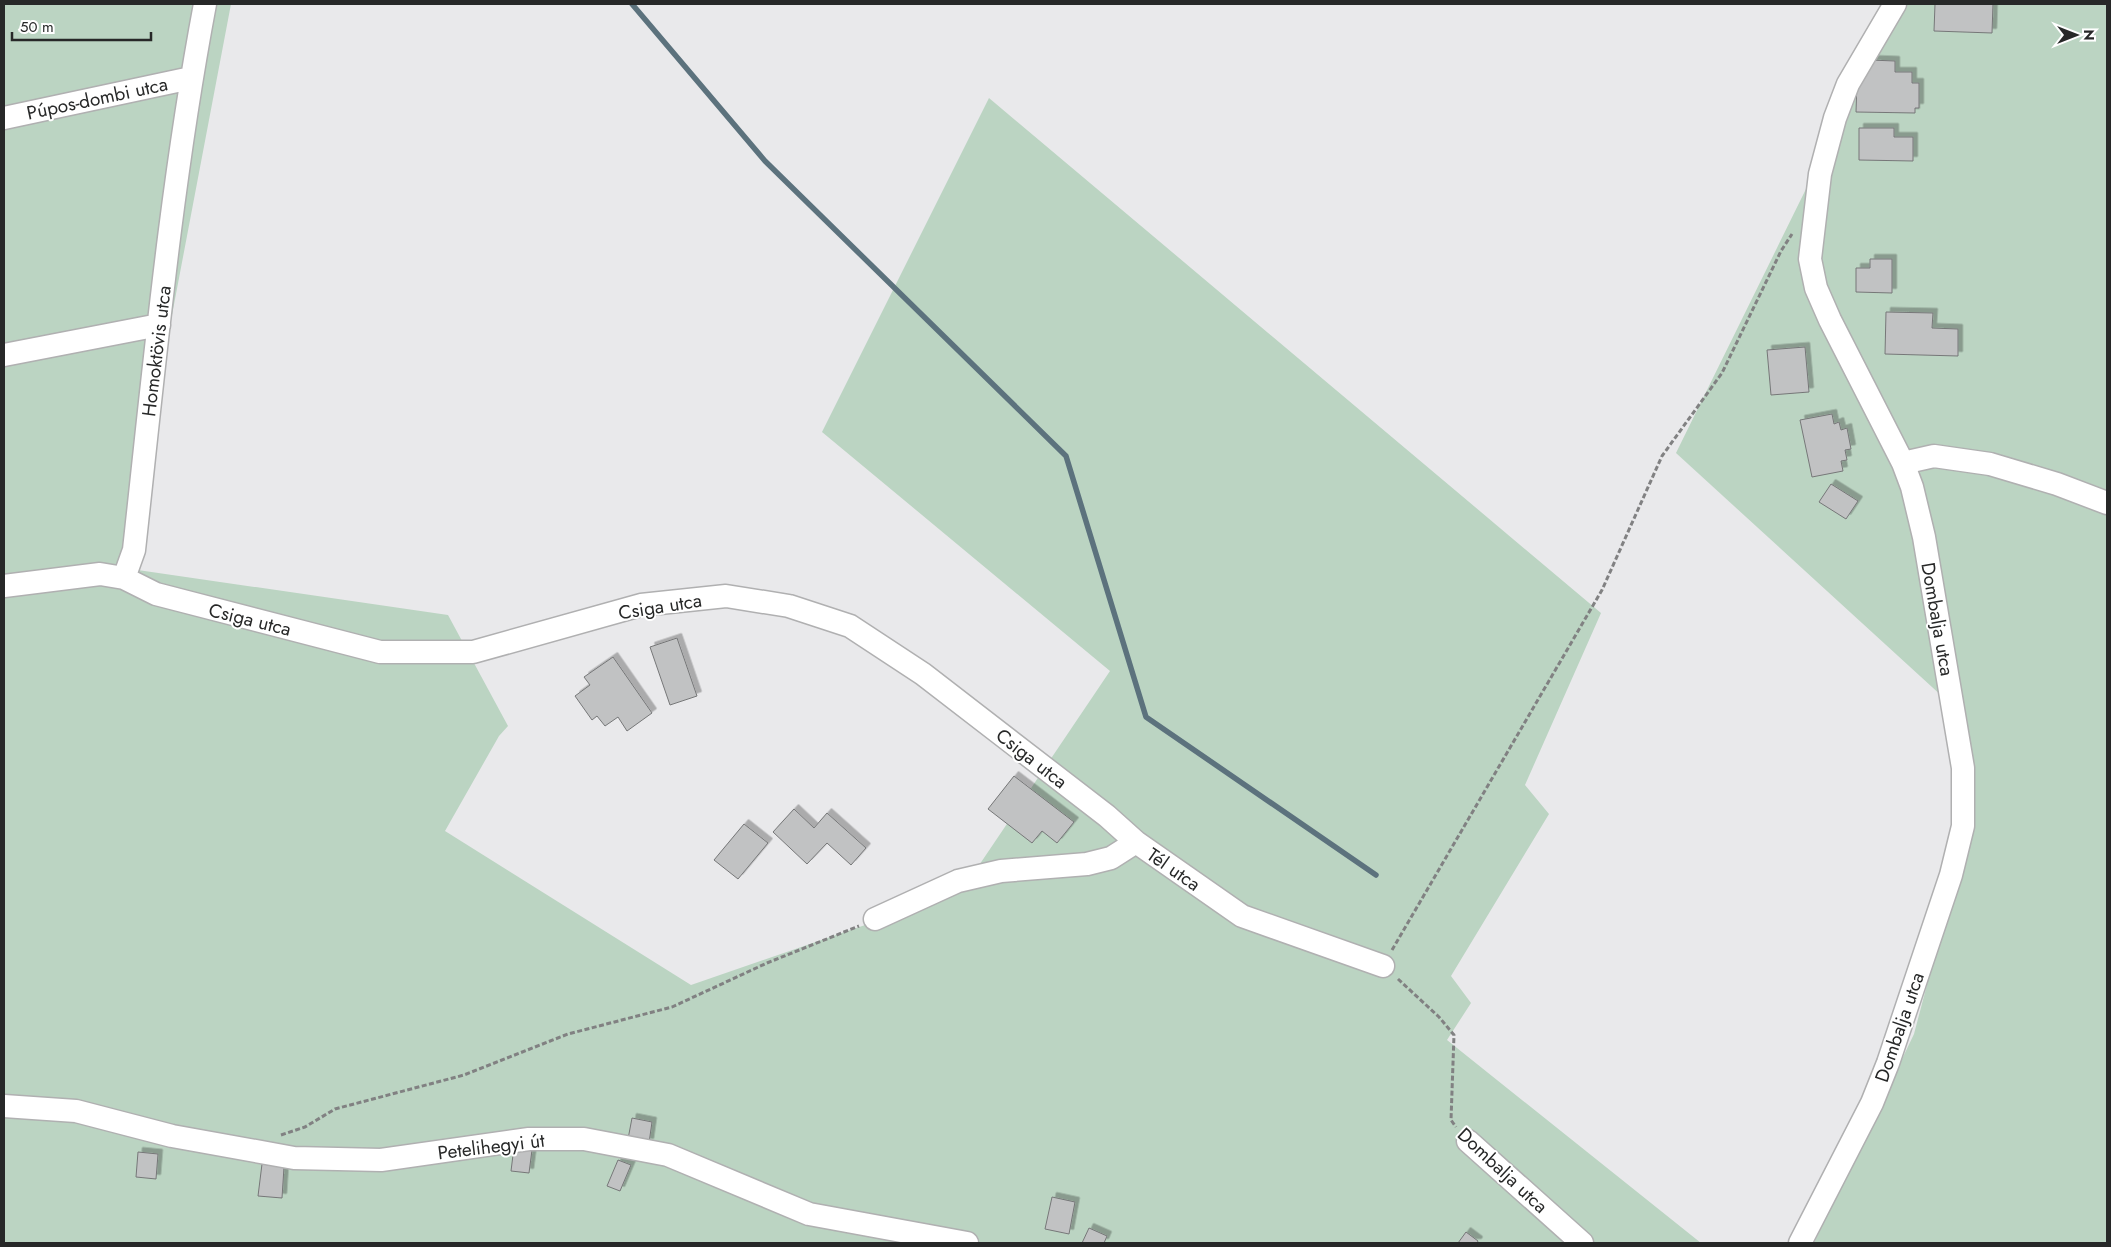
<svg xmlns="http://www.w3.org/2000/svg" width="2111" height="1247" viewBox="0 0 2111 1247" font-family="Jost,sans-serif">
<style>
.green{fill:#bbd4c2}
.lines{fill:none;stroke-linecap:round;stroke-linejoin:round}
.stream{stroke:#5c727d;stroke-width:5.5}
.building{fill:#c1c2c3;stroke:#767778;filter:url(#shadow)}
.minor-casing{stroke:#b0b0b1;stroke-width:25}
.path{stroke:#818182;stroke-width:3;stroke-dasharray:5 2.5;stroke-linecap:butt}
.minor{stroke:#fff;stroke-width:22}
.labels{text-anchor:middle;stroke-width:4;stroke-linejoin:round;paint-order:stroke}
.street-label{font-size:19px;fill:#272828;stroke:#fff}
</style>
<defs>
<filter id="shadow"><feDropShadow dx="4.5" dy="-4.5" stdDeviation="0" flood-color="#0004"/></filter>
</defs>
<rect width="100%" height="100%" fill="#e9e9eb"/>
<path class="green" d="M4,4H231L124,568L448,615L508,726L499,736L445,831L691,985L961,892L1110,671L822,432L989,98L1601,613L1525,785L1549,814L1451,976L1471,1003L1447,1040L1701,1243H4Z
M1907,4H2107V1243H1814L1914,1034L1974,807L1967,719L1676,453L1839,122Z"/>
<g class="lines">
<path class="stream" d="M632,4L765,161L1066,456L1146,717L1376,875"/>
</g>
<path class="building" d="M1935,4H1993L1992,33L1934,31Z
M1870,60L1895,61V72H1912V83H1919V108H1915V113L1856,112L1857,80Z
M1859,128H1894V137H1913V161L1859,160Z
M1870,259H1892V293L1856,292V268H1870Z
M1886,312L1933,313L1932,328L1958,329V356L1885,354Z
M1805,347L1809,392L1771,395L1767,350Z
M1832,414L1834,424L1839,422L1841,430L1847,428L1851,449L1845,450L1847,460L1841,461L1843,471L1812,477L1800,420Z
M1831,484L1858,501L1846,519L1819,502Z
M677,638L697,696L670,705L650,647Z
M613,657L652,713L627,731L618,717L605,726L597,716L592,720L575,696L590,685L584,677Z
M1014,776L1074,822L1057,843L1042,831L1032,843L988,809Z
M794,809L814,828L827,813L866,848L851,865L827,843L807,864L773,832Z
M744,824L768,843L738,879L714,860Z
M632,1118L652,1122L649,1143L628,1139Z
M514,1147L532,1150L529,1173L511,1171Z
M138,1152L158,1154L156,1179L136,1177Z
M618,1160L631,1165L620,1191L607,1186Z
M262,1164L284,1167L282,1198L258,1196Z
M1052,1197L1075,1202L1069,1234L1045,1229Z
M1089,1228L1107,1236L1104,1243H1082Z
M1466,1232L1478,1241L1477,1243H1458Z"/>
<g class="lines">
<g class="minor-casing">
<path id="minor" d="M4,118L191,78
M4,355L159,325
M1903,463L1934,456L1990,464L2057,484L2107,503
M124,578L134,550C154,368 171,184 205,4
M4,586L100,574L124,578L156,594L380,652H473L641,605L726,596L789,606L850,626L923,674L1107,816L1136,842L1242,916L1383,966
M875,919L958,881L1001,871L1087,864L1111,858L1136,842
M4,1106L76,1111L172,1136L294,1158L381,1160L529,1139H584L668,1155L809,1214L967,1243
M1468,1141L1582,1243
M1800,1243L1872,1103L1888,1063L1951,875L1963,826V768L1924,537L1912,487L1903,463L1830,320L1816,288L1810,259L1820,174L1835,118L1848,84L1895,4"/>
</g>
<path class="path" d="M1392,950L1602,590L1662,456L1722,373L1781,251L1792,234
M1398,979L1439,1017L1454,1035L1451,1120L1456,1127
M281,1135L305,1127L335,1109L464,1075L568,1034L672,1007L767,963L859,926"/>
<use href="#minor" class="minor"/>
</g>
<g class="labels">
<g class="street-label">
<text transform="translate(97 98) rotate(-12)" y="7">Púpos-dombi utca</text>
<text transform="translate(156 351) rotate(-83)" y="7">Homoktövis utca</text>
<text transform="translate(660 606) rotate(-9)" y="7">Csiga utca</text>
<text transform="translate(250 619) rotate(14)" y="7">Csiga utca</text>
<text transform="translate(1938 619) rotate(80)" y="7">Dombalja utca</text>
<text transform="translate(1032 758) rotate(38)" y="7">Csiga utca</text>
<text transform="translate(1174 869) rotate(35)" y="7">Tél utca</text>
<text transform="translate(1899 1027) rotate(-71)" y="7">Dombalja utca</text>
<text transform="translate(491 1146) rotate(-7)" y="7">Petelihegyi út</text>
<text transform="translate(1503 1170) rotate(43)" y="7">Dombalja utca</text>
</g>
</g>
<rect width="2111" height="1247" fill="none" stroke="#272828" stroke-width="10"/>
<g transform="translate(2076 35) rotate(90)" stroke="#ffffff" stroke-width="4" paint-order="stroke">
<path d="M0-4L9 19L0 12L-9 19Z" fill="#272828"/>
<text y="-8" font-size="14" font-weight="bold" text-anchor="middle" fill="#272828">N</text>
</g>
<path d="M12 32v8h139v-8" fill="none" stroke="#272828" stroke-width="2.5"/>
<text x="20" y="32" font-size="15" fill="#272828" stroke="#ffffff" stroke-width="4" paint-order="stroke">50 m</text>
</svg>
